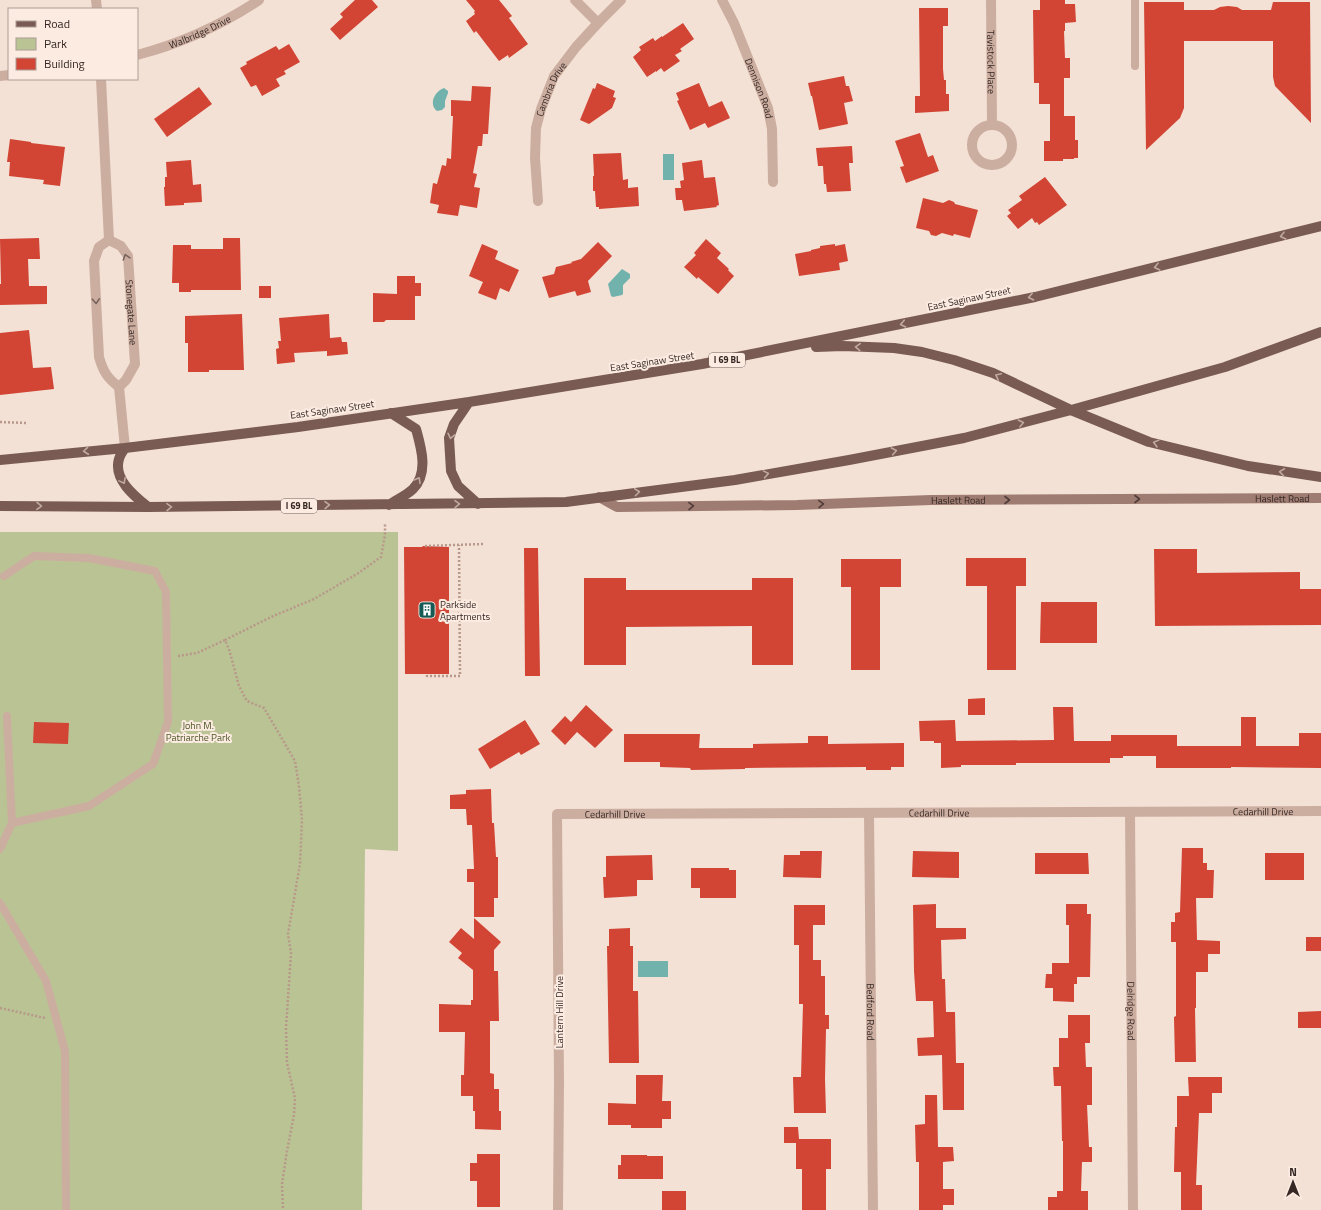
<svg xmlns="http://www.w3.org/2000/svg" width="1321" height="1210" viewBox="0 0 1321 1210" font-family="'Titillium Web',sans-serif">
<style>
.green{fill:#bac394}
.water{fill:#71b2ac}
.building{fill:#d24434}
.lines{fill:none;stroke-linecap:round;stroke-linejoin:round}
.path{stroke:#b7988a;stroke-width:2.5;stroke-dasharray:2 2;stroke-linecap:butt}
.service{stroke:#ccaea0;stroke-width:8}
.minor{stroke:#ccaea0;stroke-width:10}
.secondary{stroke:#9f7c72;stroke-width:10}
.primary{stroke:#795b53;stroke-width:10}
.oneway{stroke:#c0aaa1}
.oneway2{stroke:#79645c}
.oneway3{stroke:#503c38}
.labels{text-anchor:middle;stroke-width:4;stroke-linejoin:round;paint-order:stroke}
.shield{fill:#fbebe1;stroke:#70625d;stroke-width:1}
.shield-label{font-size:9px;font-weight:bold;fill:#352724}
.street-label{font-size:10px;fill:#352724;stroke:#fbebe1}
.poi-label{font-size:10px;fill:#352724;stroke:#fbebe1;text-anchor:start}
.park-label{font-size:10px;fill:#4b5526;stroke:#fbebe1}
</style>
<rect width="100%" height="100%" fill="#f3e1d5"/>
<path class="green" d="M0,532H398V851L365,849L362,1210H0Z"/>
<path class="water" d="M444,88L448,91V93L445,101V107L442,110L437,111C428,104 435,91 444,88Z
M663,154H674V180H663Z
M622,269L630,274V278L623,285V294L622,295L613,297L611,296L608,284Z
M638,961H668V977H638Z"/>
<path class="building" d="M355,0H372L378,7L340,40L330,29L343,17L340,14Z
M466,0H499L512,16L509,18L528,44L509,58L508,55L499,61L476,31L474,33L466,21L475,14L474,12L475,11Z
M1040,0H1065V4H1075L1076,22L1065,23V31H1064L1065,58H1070V78H1064V116H1075V140H1078V158H1074V159H1063V161H1044V141H1050V104H1039V83H1034L1033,10H1040Z
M1144,2H1184V10H1214L1220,7L1228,6L1237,7L1242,10H1271L1273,2H1310L1311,123L1275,86L1273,77V41H1184V108L1180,118L1146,150Z
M919,8H948V26H943V69L944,80H946V94H949V111L915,113V96H920Z
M683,23L694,39L680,49L682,51L675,55L680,61L664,72L661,68L656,72V71L647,77L633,57L641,50L639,47L653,38L655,41L662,36V37Z
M289,44L300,62L284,71L286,74L276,79L280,86L262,96L256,85L251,87L240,68L247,64L246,62L276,46L279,50Z
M844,76L846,86H849L853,101L844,103L848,124L819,130L812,96H811L808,83Z
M597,83L615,91L613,97L616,98L612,108L589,124L580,120L593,88L595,89Z
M699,83L709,107L722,101L730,118L708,128L705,123L690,130L677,101L679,100L676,93Z
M472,86L491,87L488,134H483L482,146H478L473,173L477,174L474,187L480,188L477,208L460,205L458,216L437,213L439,205L430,203L433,183L437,184L442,165L446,166L447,158L451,159L453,116H451V100L471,101Z
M199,87L212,104L167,137L154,119Z
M920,133L928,157L933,155L939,171L906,183L900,167L904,166L895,141Z
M10,139L31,142V143L65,147L60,186L43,184L44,180L9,176L10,162H7Z
M852,146L853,163H849L851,191L827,192L826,184H824L823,166H818L816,148Z
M621,153L623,180L628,179V188L638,187L639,206L599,209V207H596L595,191H593V176H594L593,154Z
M191,160L193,185L201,184L202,202L184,203V205L165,206L164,187H165V177H167L166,162Z
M702,160L704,178L715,177L719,205L716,206L717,207L684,211L682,200H676L675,188H681L680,181L684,180L682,163Z
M1045,177L1067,205L1039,225L1037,222L1035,223L1032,218L1018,229L1007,216L1011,213L1008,210L1022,200L1019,196Z
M923,198L943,203L949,200L954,202L955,204L978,210L970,238L954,234L953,236L942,233L936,236L931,235L929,231L916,228Z
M39,238L40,259H28L29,286H47V304L0,305V284H1L0,239Z
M223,238H240L241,290H191V292H179V283H172L173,245H191V249H223Z
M706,239L721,253L717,258L729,269L728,270L734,276L718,294L698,277L697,279L684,267L696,255L694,253Z
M598,242L612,256L588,281L591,292L577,296L575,291L549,298L542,277L554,274L556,267L572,263L571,262L581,259Z
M482,244L498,251L495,259L519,270L509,292L500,288L496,300L478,293L483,282L469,276Z
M835,244V246L845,244L848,261L839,263L840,270L799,276L795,254L811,251V250L820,248V246Z
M397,276H415V283H421V296H415V320H386L384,322H373V293L397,294Z
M259,286H271V298H259Z
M242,314L244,370H209V372H188V343H185V316Z
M329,314L330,338L341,337L342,342H347L348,354L327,356V351L294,353L295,362L277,364L276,349L279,348L278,341H281L279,318Z
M29,330L33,368L51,367L54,389L0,395V333Z
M423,546L449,547V674H405L404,547H422Z
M524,548H538L540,676H525Z
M1154,549H1197V573L1300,572V589H1321V625L1155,626Z
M966,558H1026V586H1016V670H987V586H966Z
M841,559H901V587H880V670H851V587H841Z
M584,578H626V590H752V578H793V665H752V626L626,627V665H584Z
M1041,602H1097V643H1040Z
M985,698V715H968V699Z
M586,705L613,730L595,748L577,732L565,745L551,731L565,716L571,722Z
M1053,707H1073L1074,741H1111V735H1177V746H1241V717H1256V746H1299V733H1321V768L1231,767V768H1156V756H1123V758H1110V763H1016V765H961V767L941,768V743H934V741H920L919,721L955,720L956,741L1054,740Z
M525,720L540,744L521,755L519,752L490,769L478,749Z
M34,722L69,723L68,744L33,743Z
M624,734H700L699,748H753V744L808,743V736H828V744L904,743V767H891V770H866V767L745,768V769L691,770L690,768L660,767V762H624Z
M491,789L492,823H494L496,857H498V898H494V917H474V882H467V869H474L472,825H467L466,809H450V795L466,794V790Z
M1182,848H1203V863H1207V870H1214L1213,898H1196L1197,940L1220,941V954H1208V972H1196V1008H1195L1196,1062H1175L1174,1017L1176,1016V942H1171V922H1175V913L1180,912Z
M800,851H822L821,878L783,877L784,855H800Z
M913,851L959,852V878L912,877Z
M1035,853H1088L1089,874H1035Z
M1265,853H1304V880H1265Z
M652,855L653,880H637V896L604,898L603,877H606V856Z
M691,868H729V870H736V898H700V888H691Z
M936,904V928H966V939L941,940L942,979H945L946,1012H955L956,1063H964V1110H943L942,1055L918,1056L917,1038L934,1037L933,1001H916L914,971L913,905Z
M1066,904H1087V914H1091L1090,977H1077V984H1074V1002L1053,1001V988H1045L1046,974H1052V963H1069V925H1066Z
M794,905H825V925H813V960H821V976H825V1015H829V1029H826L825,1079L826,1113H794L793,1077H801L803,1004H799V945H794Z
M474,918L501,942L494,950V971H498L499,1021H490V1073L494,1074V1089H499V1111H501V1130L475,1129V1111H473V1096H461V1075H464L465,1032H439V1004L471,1005V1000H473V970L458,958L462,953L449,942L461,928L474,939Z
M630,928V946H633V991H638L639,1063H609L607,946H609V929Z
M1306,937H1321V951H1306Z
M1321,1011V1028H1298V1012Z
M1068,1015H1090V1043H1085L1086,1067H1092V1105H1087L1089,1147H1092V1162H1082L1081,1191H1088V1210H1048V1197H1057V1191H1063V1141H1062L1061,1086H1054L1053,1067H1059V1038H1068Z
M636,1075H663L662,1101H671V1119H662V1128H631V1125H608V1103L636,1104Z
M1188,1077H1222V1093H1212V1113H1199L1196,1185H1202V1210H1181V1172H1174L1175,1127H1177V1096H1189Z
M925,1095H937L938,1147H953L954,1161L943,1162V1189H954V1205H943V1210H919V1162H916L915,1125L925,1124Z
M784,1127H798L799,1139H831V1169H826V1210H802V1169H796V1143H784Z
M477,1154H500V1207H477V1181H470V1163H477Z
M621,1155H647V1156H663V1179H618V1165H621Z
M662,1191H686V1210H662Z"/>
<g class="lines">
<path class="path" d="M0,422L26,423
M425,546L483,544
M225,640L271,617L314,599L357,574L381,557L385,535V524
M178,656L197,653L225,640L229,649L239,686L247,701L264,708L295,761L299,786L302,820L300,864L288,934L291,953L286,1028L287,1063L295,1098L294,1115L287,1151L282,1184L283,1210
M427,675V676H460L459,545
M0,1008L45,1018"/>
<path class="service" d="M1135,0V66
M4,576L34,556L89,558L155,571L166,592L168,722L153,764L89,806L12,823
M0,849L12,823L7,716
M0,903L46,981L65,1051L66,1210"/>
<g class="minor">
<path d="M96,0L97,9"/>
<path d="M575,0L598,23"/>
<path id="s1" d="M722,0L734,23L768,108L772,129L773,182"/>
<path id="s2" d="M991,0L992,124"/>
<path id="s3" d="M137,55C179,44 223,24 259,0"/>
<path d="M0,76L9,75"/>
<path d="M101,79L109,240"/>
<circle cx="992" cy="145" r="20"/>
<path id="s4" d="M538,201L535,158L536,128L541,109L554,76L576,47L598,23L621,0"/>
<path d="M109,240L99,247L94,261L99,357C103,371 107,378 119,387L125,448"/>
<path id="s5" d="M109,240L121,246L128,256L135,364L126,380L119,387"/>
<path id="s6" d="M1130,812L1133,1210"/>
<path id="s7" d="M869,813L873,1210"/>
<path id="s8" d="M558,1210L559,1083L557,814L1321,811"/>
</g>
<path class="secondary" id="s9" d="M599,497L617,507L797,505L931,500L1321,498"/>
<path class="primary" d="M816,347L843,346L894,348L922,352L954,360L993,373L1071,410L1149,442L1248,466L1321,477
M469,402L454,424L449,438L451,471L458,486L478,504
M125,448C123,451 120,455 119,459C113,479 134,496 148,507
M0,460L125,448L298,427L469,402L702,364L1035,297L1321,226
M389,505C396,500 407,495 413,489C429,473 421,447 416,429L391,413
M0,506L148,507L566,502L735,480L849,460L964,438L1071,410L1225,367L1321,332"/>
</g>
<defs><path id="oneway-chevron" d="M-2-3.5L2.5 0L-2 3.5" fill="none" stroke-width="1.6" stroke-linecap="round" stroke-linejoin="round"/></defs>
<g class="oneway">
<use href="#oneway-chevron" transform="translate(1283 236) rotate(166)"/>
<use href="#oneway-chevron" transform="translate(1157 267) rotate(166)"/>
<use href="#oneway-chevron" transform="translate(1031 297) rotate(168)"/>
<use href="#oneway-chevron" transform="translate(903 324) rotate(168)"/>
<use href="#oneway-chevron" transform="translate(858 347) rotate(-177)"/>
<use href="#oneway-chevron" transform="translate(998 376) rotate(-155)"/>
<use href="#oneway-chevron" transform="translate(1021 423) rotate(-14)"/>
<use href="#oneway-chevron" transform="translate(451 436) rotate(103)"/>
<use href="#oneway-chevron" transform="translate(1156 443) rotate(-165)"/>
<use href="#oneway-chevron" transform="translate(86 451) rotate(174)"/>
<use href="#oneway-chevron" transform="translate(894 451) rotate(-11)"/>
<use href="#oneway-chevron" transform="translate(1282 472) rotate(-172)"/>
<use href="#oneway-chevron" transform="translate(766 474) rotate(-10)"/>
<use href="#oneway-chevron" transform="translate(418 480) rotate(-60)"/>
<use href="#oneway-chevron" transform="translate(123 481) rotate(62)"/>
<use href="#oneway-chevron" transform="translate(637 492) rotate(-7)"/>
<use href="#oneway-chevron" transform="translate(457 504) rotate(-1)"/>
<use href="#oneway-chevron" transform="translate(327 505) rotate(-1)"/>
<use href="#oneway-chevron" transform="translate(39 506) rotate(1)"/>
<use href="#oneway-chevron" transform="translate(169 507) rotate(-1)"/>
</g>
<g class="oneway2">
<use href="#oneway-chevron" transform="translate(126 257) rotate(-108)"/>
<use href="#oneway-chevron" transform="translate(96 301) rotate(87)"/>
</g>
<g class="oneway3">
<use href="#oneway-chevron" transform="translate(1137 499)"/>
<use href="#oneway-chevron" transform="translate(1007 500)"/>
<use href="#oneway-chevron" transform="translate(821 504) rotate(-2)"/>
<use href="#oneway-chevron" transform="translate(691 506) rotate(-1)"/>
</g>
<defs>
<g id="building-square" transform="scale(0.9)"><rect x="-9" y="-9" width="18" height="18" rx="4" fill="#165a55" stroke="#fbebe1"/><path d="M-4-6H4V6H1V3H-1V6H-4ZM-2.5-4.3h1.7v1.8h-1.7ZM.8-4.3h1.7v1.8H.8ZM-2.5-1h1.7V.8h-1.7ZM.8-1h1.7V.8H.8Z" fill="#fff"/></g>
</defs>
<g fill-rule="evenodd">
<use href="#building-square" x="427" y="610"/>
</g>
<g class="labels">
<g class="shield">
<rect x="709" y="353" width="36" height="14" rx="3"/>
<rect x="281" y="499" width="36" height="14" rx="3"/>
</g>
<g class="shield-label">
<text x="727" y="363">I 69 BL</text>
<text x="299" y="509">I 69 BL</text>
</g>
<g class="street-label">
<text dy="4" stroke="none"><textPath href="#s3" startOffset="67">Walbridge Drive</textPath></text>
<text dy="4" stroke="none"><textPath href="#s2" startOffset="62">Tavistock Place</textPath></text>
<text dy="4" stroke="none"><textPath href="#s1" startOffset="96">Dennison Road</textPath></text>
<text dy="4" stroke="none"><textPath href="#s4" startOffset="115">Cambria Drive</textPath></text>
<text transform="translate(969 298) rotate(-12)" y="4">East Saginaw Street</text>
<text dy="4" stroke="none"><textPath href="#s5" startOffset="82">Stonegate Lane</textPath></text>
<text transform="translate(652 361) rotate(-9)" y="4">East Saginaw Street</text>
<text transform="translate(332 409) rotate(-8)" y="4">East Saginaw Street</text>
<text dy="4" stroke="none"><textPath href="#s9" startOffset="686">Haslett Road</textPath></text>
<text dy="4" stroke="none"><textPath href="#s9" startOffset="362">Haslett Road</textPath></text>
<text dy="4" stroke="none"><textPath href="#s8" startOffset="1102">Cedarhill Drive</textPath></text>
<text dy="4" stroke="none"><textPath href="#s8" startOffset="778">Cedarhill Drive</textPath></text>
<text dy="4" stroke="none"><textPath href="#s8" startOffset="454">Cedarhill Drive</textPath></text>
<text dy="4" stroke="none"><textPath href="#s6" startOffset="199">Delridge Road</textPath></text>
<text transform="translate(559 1012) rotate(-90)" y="4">Lantern Hill Drive</text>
<text dy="4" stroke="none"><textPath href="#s7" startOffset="199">Bedford Road</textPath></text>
</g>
<g class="poi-label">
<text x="440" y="608">Parkside<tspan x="440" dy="12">Apartments</tspan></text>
</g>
<g class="park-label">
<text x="198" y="729">John M.<tspan x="198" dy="12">Patriarche Park</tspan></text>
</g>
</g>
<rect x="8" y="8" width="130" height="72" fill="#fbebe1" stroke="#ac9d95"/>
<rect x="16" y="21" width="20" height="6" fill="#795b53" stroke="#ac9d95"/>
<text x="44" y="28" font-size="12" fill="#352724">Road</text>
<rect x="16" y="38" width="20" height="12" fill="#bac394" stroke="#ac9d95"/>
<text x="44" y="48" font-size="12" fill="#352724">Park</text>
<rect x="16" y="58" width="20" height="12" fill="#d24434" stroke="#ac9d95"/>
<text x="44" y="68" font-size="12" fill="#352724">Building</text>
<g transform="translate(1293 1182)" stroke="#fbebe1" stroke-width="3" paint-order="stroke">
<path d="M0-3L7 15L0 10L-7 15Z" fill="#352724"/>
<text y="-6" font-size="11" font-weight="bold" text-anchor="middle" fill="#352724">N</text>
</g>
</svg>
